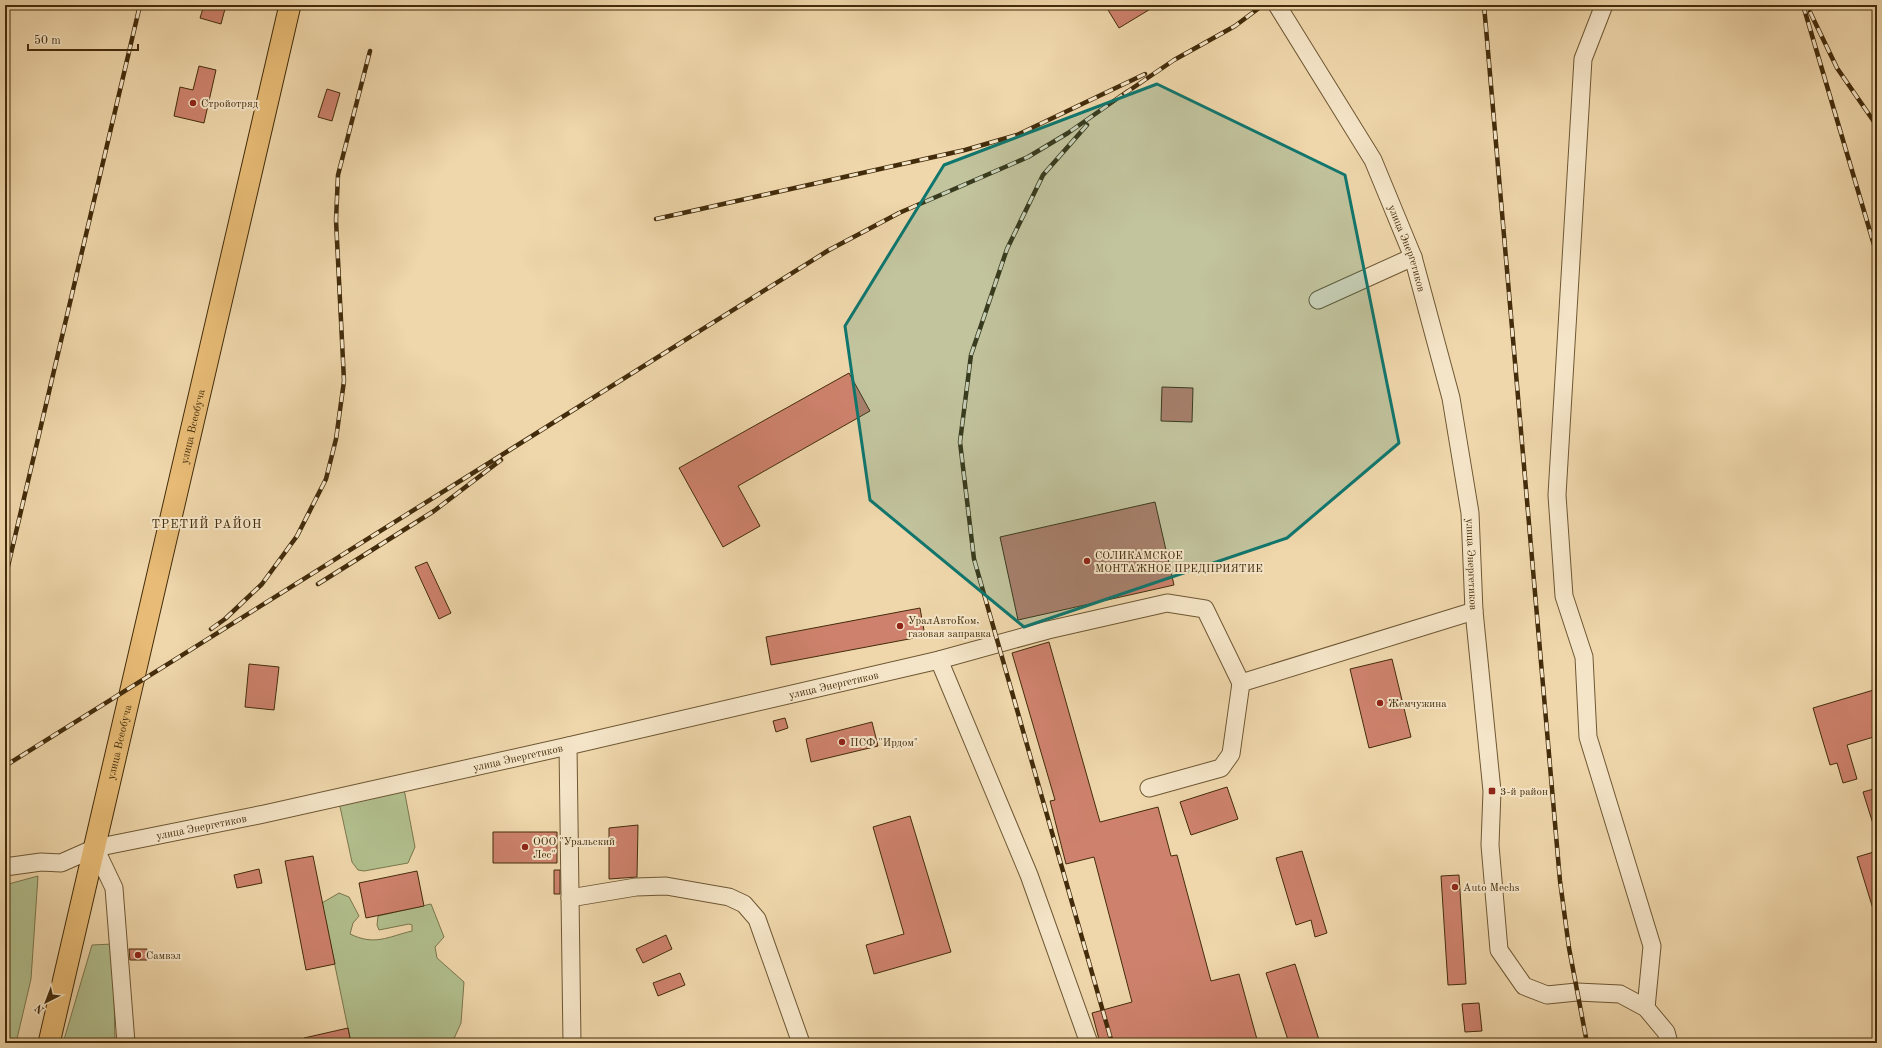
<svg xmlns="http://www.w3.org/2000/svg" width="1882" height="1048" viewBox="0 0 1882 1048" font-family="'Old Standard TT',serif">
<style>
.green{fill:#b2bf8e;stroke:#7a764c}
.building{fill:#ce826d;stroke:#432c0b}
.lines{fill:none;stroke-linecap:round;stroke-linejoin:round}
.minor-casing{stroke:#6e5733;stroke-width:19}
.major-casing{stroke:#432c0b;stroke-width:23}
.minor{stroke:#f5e5c8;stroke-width:17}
.major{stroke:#e8bc76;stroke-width:21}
.rail-casing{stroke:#432c0b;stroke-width:4.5}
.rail{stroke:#f5e5c8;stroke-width:3;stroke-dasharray:9;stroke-linecap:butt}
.marked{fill:#0f766e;fill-opacity:0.2;stroke:#0f766e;stroke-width:3;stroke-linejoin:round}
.poi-dot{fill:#8f2418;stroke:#f5e5c8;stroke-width:1.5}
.labels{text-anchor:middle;stroke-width:4;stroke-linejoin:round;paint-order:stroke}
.poi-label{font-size:11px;fill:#432c0b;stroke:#f5e5c8;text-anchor:start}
.street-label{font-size:11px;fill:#432c0b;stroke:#f5e5c8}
.neighbourhood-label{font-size:12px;letter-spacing:1px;fill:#432c0b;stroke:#f5e5c8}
</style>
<rect width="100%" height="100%" fill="#efd7ab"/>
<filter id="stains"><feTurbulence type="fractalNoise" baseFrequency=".005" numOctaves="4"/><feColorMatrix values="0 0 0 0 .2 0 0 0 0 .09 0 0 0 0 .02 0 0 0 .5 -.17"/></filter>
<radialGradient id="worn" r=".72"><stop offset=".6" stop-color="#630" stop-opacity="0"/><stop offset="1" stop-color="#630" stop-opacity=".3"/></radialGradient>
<path class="green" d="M404,789L415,847L408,863L364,871L358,870L352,862L339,802Z
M38,876L31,979L16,1043H5V885Z
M339,893L349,897L359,916L353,923L350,934C375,946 387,937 412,931V925L409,924L379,930L377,925L378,916L431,904L444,937L435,947L437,958L464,982L461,1023L452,1043H351L322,903Z
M113,944L115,1043H63L92,945Z"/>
<path class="building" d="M204,5H226L221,24L200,18Z
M1105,5H1157L1119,28Z
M199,66L216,70L204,123L174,116L180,87L193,90Z
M327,89L340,93L332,121L318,117Z
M849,373L870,411L738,486L760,526L723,547L679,468Z
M1162,387L1193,388L1192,422L1161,421Z
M1155,502L1174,585L1018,620L1000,537Z
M427,562L451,613L439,619L415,567Z
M920,608L925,636L771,665L766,637Z
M1049,642L1100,822L1158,807L1171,856L1177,855L1211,981L1239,974L1258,1043H1100L1092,1013L1132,1002L1094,857L1066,864L1050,801L1055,800L1012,653Z
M1392,659L1411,737L1369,748L1350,669Z
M249,664L279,667L274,710L245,707Z
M1877,689V736L1847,745L1857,779L1843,783L1837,763L1830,765L1813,708Z
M785,718L788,728L776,732L773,721Z
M872,722L878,746L811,762L806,739Z
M1227,787L1238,819L1191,835L1180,802Z
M1877,788V827H1874L1863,792Z
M910,816L951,952L874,974L866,945L904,934L873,827Z
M638,825L637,877L609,879V828Z
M493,832H557V863H493Z
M1302,851L1327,933L1315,937L1311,920L1296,925L1276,858Z
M1877,851V912H1874L1857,857Z
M313,856L335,964L306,970L285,861Z
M259,869L262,883L237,888L234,875Z
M554,870H560V894H554Z
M417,871L424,906L366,918L359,883Z
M1459,875L1466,984L1448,985L1441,876Z
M666,935L672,949L643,963L636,949Z
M129,949H147V960H130Z
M1295,964L1320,1043H1289L1266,973Z
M680,973L685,985L658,996L653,983Z
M1479,1003L1482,1031L1465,1032L1462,1004Z
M348,1028L351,1043H305L304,1038Z"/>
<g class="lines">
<g class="minor-casing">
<g id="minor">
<path id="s1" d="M1277,5L1373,160L1413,257L1451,398L1470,513L1474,611L1492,791L1490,845L1499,950L1524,986L1547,995L1577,992L1620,994L1646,1008L1666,1032L1669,1043"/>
<path d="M1604,5L1583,59L1557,495L1564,596L1584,657L1588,737L1652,946L1646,1008"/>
<path d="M1318,300L1413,257"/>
<path d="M939,660L1029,875L1089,1043"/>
<path d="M568,746L572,1043"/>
<path d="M1149,788L1221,768L1231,754L1241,683L1474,611"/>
<path d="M95,848L114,888L126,1043"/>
<path id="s2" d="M5,867L41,862L61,863L95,848L264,814L568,746L939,660L1048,630L1167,603L1205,609L1241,683"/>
<path d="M570,898L636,887L666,886L729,897L744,904L757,919L801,1043"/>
</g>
</g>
<g class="major-casing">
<g id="major">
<path id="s3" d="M49,1043L290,5"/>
</g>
</g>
<use href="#minor" class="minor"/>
<use href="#major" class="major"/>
<g class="rail-casing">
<path id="rail" d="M1484,5L1560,881L1569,948L1587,1043
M1803,5L1877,255
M1810,12L1837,68L1877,126
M1124,94L1174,60L1235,26L1263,5
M1087,125L1043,175L1007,249L971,355L960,442L974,559L1112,1043
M656,219L965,150L1017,135L1145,74
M5,579L140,5
M318,584L434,511L501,460
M211,629L225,619L262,584L297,536L326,479L336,439L344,381L336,220L338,175L370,51
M5,766L829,250L899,213L1028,157L1068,133L1128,91"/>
</g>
<use href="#rail" class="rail"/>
</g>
<path class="marked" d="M1157,84L1345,175L1399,443L1287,538L1024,627L870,500L845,326L944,165Z"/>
<g class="poi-dot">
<circle cx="193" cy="103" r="4"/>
<circle cx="1087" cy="561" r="4"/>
<circle cx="900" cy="626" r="4"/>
<circle cx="1380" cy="703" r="4"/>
<circle cx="842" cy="742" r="4"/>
<rect x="1488" y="787" width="8" height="8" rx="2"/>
<circle cx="525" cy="847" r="4"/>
<circle cx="1455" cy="887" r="4"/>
<circle cx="138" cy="955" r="4"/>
</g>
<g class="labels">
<g class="poi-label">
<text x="201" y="107">Стройотряд</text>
<text x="1095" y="559">СОЛИКАМСКОЕ<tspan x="1095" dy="13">МОНТАЖНОЕ ПРЕДПРИЯТИЕ</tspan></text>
<text x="908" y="624">УралАвтоКом,<tspan x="908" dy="13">газовая заправка</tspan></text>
<text x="1388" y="707">Жемчужина</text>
<text x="850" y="746">ПСФ "Ирдом"</text>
<text x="1500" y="795">3-й район</text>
<text x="533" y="845">ООО "Уральский<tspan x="533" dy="13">Лес"</tspan></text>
<text x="1463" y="891">Auto Mechs</text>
<text x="146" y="959">Самвэл</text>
</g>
<g class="street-label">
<text dy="4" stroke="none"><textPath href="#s1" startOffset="277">улица Энергетиков</textPath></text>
<text dy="4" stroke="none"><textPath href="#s3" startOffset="633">улица Всеобуча</textPath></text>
<text dy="4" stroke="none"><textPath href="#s1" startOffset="601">улица Энергетиков</textPath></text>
<text dy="4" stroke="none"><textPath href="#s2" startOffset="850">улица Энергетиков</textPath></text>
<text dy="4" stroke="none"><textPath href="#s3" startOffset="309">улица Всеобуча</textPath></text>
<text dy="4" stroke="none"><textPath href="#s2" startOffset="526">улица Энергетиков</textPath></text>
<text dy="4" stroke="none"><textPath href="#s2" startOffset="202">улица Энергетиков</textPath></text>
</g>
<g class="neighbourhood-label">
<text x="207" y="528">ТРЕТИЙ РАЙОН</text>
</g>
</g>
<rect width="1882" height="1048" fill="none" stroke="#efd7ab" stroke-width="20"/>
<rect x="6" y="6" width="1870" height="1036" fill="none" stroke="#432c0b" stroke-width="2"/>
<rect x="10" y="10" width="1862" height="1028" fill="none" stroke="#432c0b"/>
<g transform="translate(46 1002) rotate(222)" stroke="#f5e5c8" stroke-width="3" paint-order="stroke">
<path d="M0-3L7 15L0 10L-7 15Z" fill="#432c0b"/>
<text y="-6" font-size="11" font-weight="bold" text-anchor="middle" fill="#432c0b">N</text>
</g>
<path d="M28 44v6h110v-6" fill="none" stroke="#432c0b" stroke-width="2"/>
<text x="34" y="44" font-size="12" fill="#432c0b" stroke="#f5e5c8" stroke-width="3" paint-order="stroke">50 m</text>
<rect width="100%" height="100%" filter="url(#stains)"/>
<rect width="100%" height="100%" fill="url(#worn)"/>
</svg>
